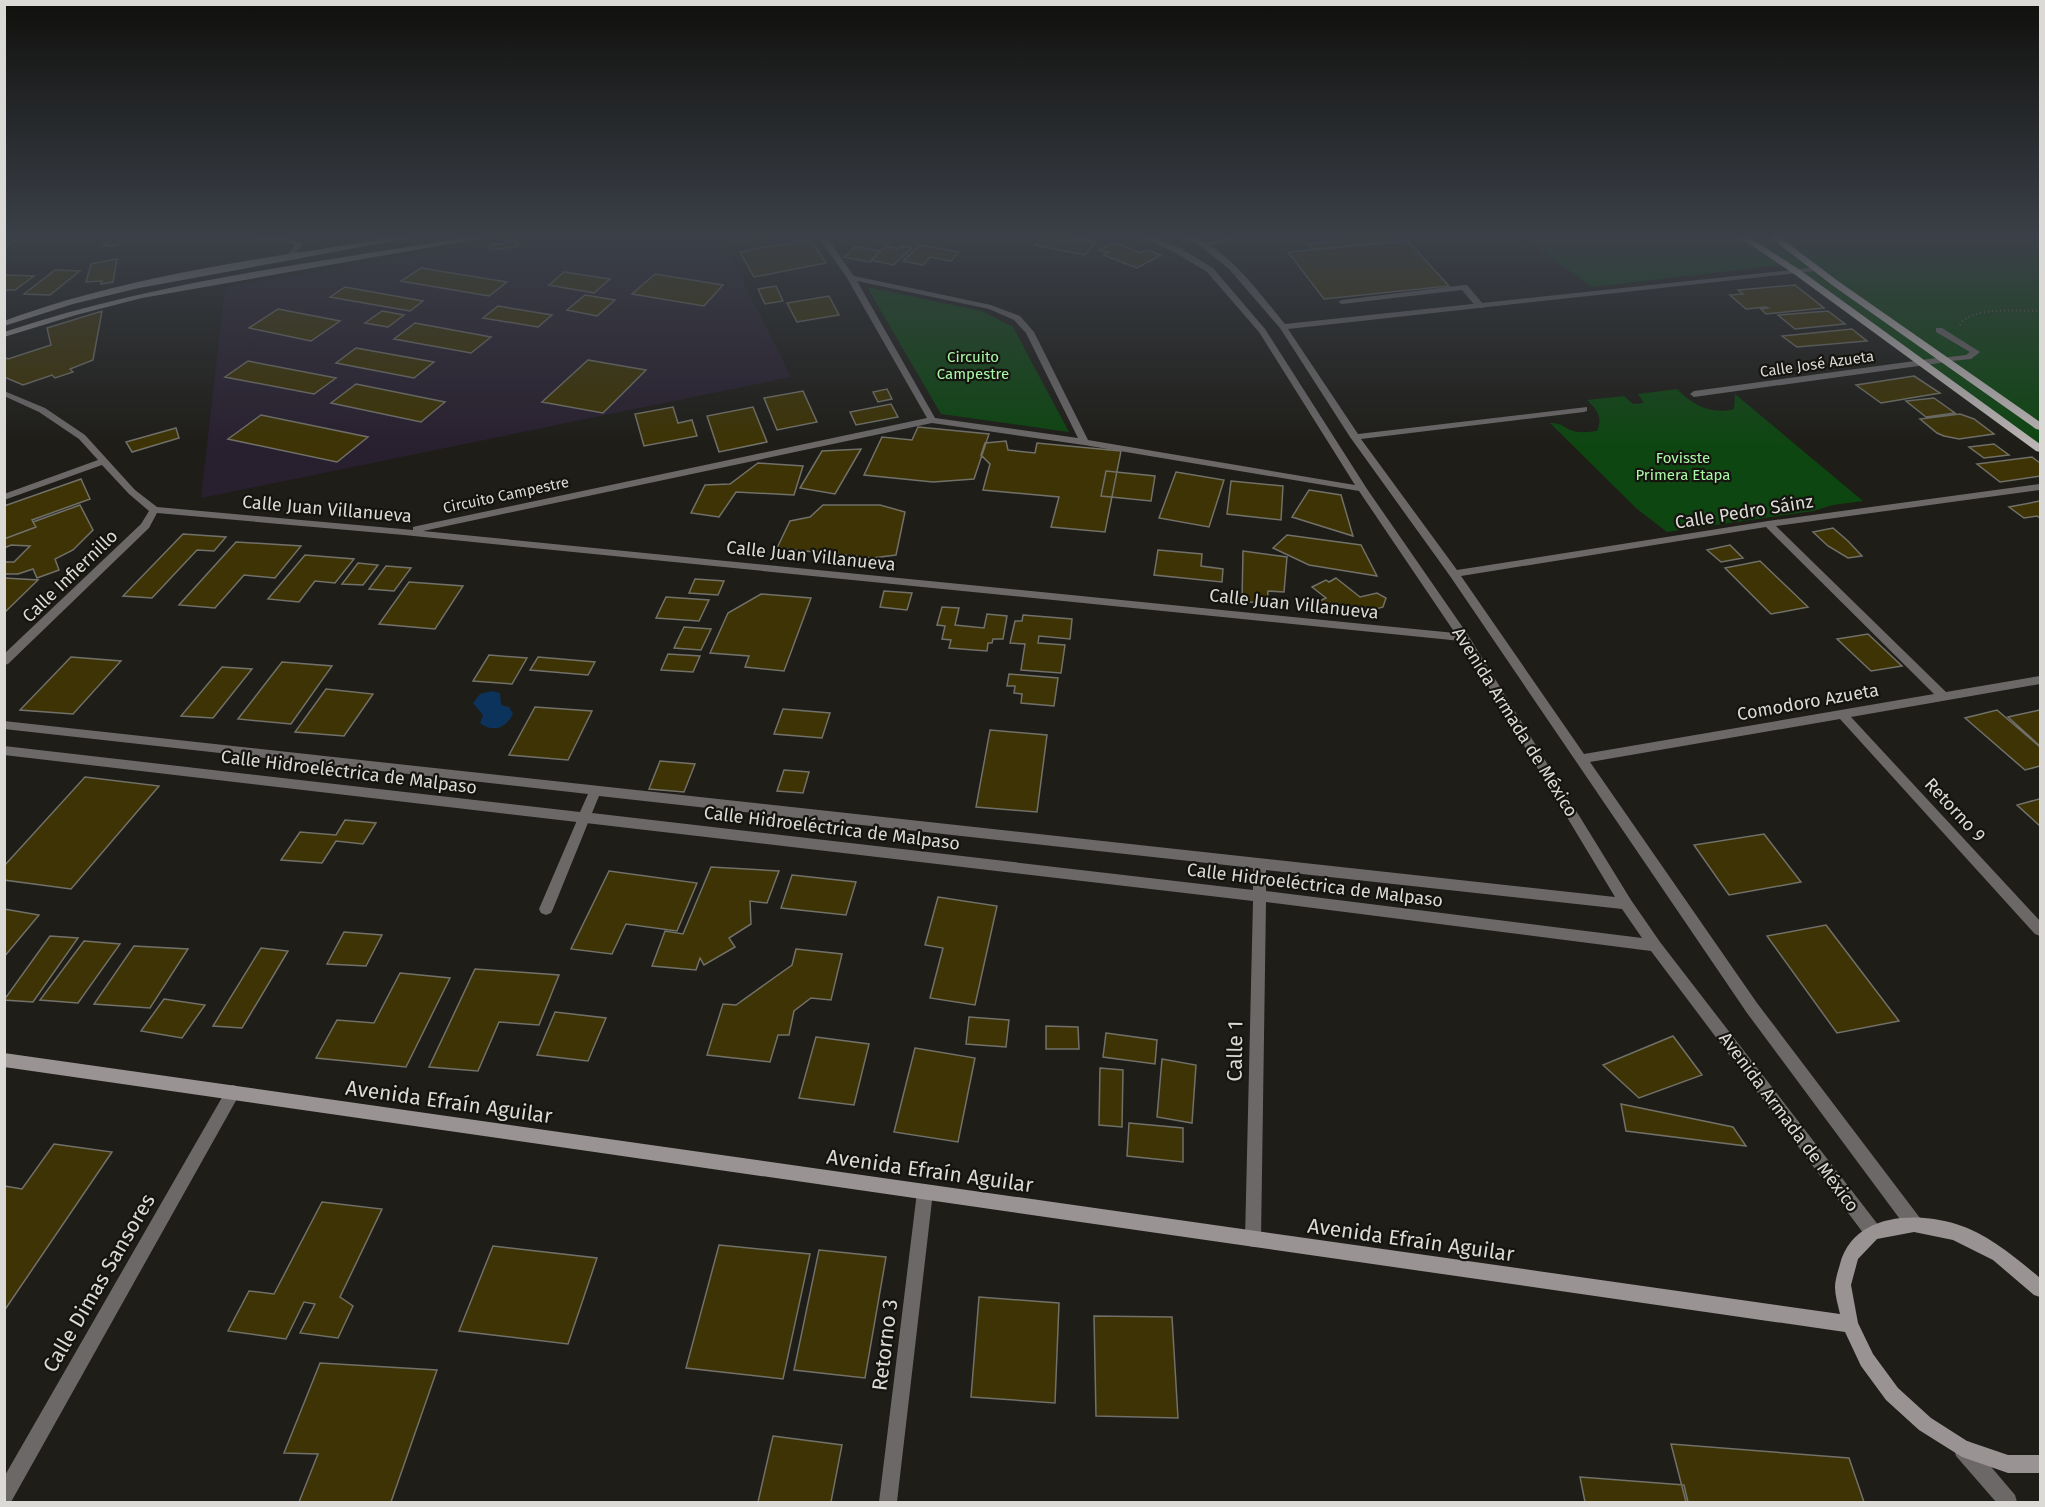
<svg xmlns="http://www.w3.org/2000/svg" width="2045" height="1507" viewBox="0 0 2045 1507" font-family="'Fira Sans',sans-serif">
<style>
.education{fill:#29202f}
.green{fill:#0e4611}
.water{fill:#0c335c}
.building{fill:#3d3304;stroke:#717069;stroke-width:1.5}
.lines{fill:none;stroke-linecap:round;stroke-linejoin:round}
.path{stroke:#676662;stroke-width:2;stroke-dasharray:1 3;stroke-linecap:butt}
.service{fill:#6c6868;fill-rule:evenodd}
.minor{fill:#6c6868;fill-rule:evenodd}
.secondary{fill:#999393;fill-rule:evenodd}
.primary{fill:#bcb5b5;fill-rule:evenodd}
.labels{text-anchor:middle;stroke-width:4.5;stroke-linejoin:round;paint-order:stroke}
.far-park-label{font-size:15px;fill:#a8f8a6;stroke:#15140f}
.far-street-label{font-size:15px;fill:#dbdad7;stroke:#15140f}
.street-label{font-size:18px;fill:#dbdad7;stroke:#15140f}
.near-street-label{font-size:21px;fill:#dbdad7;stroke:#15140f}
</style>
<rect width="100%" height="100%" fill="#1e1d18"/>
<path class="education" d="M540,235H720L791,377L201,498L225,287Z"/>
<path class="green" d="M1520,235H1734L1768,256L1757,247L1761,235H2040V449L1781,265L1592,287Z
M867,287L982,311L1013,327L1069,432L941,414Z
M1677,389C1692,405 1712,415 1734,409L1735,394L1863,501L1833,505L1813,511L1667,532L1637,509L1550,423C1561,422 1564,428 1573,431C1581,433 1589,432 1597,431C1603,418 1597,409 1587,400L1624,396L1633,404L1644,403L1638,394Z"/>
<path class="water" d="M492,691L500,693L501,705L509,707L513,714C506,728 493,733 480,723L483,715L473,703L480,694Z"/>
<path class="building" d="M4,235H23L4,248Z
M1044,235H1061L1096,242L1085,255L1035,245Z
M1339,235H1384L1390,242L1312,249L1308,244L1344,241Z
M113,238H126L116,246H103Z
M810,239L826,263L754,277L740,252Z
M517,241L518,246L490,250V245Z
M1408,241L1449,286L1324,299L1288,252Z
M1114,242L1141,253L1147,250L1161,255L1137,268L1104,255L1109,252L1099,250Z
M920,245L959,252L951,261L930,257L923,265L903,261Z
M886,246L897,249L903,246L912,248L893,265L871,260Z
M855,247L880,251L871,262L844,257Z
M117,259L113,282L101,284L102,281L86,282L91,264Z
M421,268L507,282L489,296L401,281Z
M55,270L80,271L50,295L24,294Z
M564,272L610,279L594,293L549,285Z
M655,274L723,285L704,306L632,294Z
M4,275L34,276L15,290H4Z
M1795,285L1824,308L1766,314L1761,309L1768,308L1766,307L1746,309L1730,295L1743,294L1738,290Z
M776,286L783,301L765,304L758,289Z
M345,287L423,301L410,311L330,297Z
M585,295L615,300L597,316L567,310Z
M829,296L839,315L797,322L787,303Z
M498,306L552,315L538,327L483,318Z
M278,309L340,321L311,341L249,328Z
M102,311L93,360L70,369L73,372L55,378L52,375L23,385L4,377V357L8,359L51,345L47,328Z
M382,311L404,315L388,327L365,323Z
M1828,311L1845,324L1795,329L1778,315Z
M415,323L491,337L471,353L394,339Z
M1852,329L1867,341L1797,347L1782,336Z
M356,348L434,362L414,378L336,363Z
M588,360L646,370L603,413L542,402Z
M248,361L336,378L314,394L225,377Z
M1914,376L1940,393L1881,403L1856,385Z
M356,384L445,402L421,422L331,403Z
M887,389L892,399L878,402L873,392Z
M803,391L817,422L777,430L764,398Z
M1934,398L1955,413L1926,417L1906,401Z
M891,404L898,417L856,425L850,412Z
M673,407L678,423L692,420L697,436L644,446L635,414Z
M753,407L767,442L719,452L707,416Z
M1960,414L1974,419L1994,434L1959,439L1944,436L1937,433L1920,419Z
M261,415L368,437L337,462L228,439Z
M918,427L989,434L974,479L933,482L864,475L882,437L912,440Z
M176,428L179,438L132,452L126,442Z
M1006,441L1008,450L1035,453L1037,443L1121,451L1105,532L1051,527L1059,497L983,490L990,464L981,455L985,443Z
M1994,444L2009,455L1984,458L1969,447Z
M861,449L835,494L800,488L822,451Z
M2032,457L2040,463V476L2000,482L1977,464Z
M758,463L803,466L794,495L736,492L719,517L691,513L705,485L730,484Z
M1106,471L1155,476L1151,501L1101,496Z
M1176,472L1224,480L1209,527L1159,518Z
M81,479L90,499L32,520L36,527L4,539V506Z
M1231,481L1283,486L1281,520L1227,514Z
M1309,490L1341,495L1353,536L1292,517Z
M2040,501V518L2037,516L2024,518L2009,507Z
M80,505L93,530L73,550L55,559L59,570L37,578L33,569L18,574H4V562H14L30,546L11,545L4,548V539L36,527L33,522Z
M823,505H880L905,512L896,555L872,558L777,548L790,521L810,517Z
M1833,528L1848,541L1862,556L1848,558L1828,546L1813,532Z
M183,534L226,537L214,551L197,550L152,598L123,596Z
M1287,535L1361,545L1377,576L1309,565L1273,548Z
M236,542L301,546L275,578L244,575L215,608L179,605Z
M1730,545L1743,558L1721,562L1707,550Z
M1158,550L1202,554L1201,566L1223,569L1222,582L1154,575Z
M1243,551L1287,557L1284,592L1268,591L1267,604L1242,601Z
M305,555L354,559L335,583L315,581L299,602L268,599Z
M1760,561L1808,607L1771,614L1725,568Z
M358,563L378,565L363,585L342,584Z
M386,566L411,568L394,591L369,589Z
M4,578L38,580L4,613Z
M1336,578L1360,597L1377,593L1386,598L1383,607L1356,615L1344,609L1330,612L1317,602L1326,598L1312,587L1326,580L1329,582Z
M695,579L724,581L718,595L689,593Z
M409,582L463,586L435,629L379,624Z
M884,591L912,593L907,610L880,607Z
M761,594L811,598L784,671L745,667L749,656L710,653L728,613Z
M666,597L709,600L699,621L656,618Z
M942,607L959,608L955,625L984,628L987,614L1007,616L1003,639H993L992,643H988L987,651L949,648L951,640L942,639L945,626L937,625Z
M1023,615L1072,619L1070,639L1039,636L1038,643L1065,645L1061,673L1021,670L1025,644L1010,643L1015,621H1022Z
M684,627L711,629L701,650L674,648Z
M1868,634L1902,666L1871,671L1837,639Z
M668,654L700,656L693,672L661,670Z
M489,655L527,658L512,684L473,681Z
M71,657L121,661L73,714L20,710Z
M538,657L595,662L588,675L530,670Z
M282,662L332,666L291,724L238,719Z
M222,667L252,669L213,718L181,716Z
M1009,674L1058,678L1054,706L1021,703L1022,694L1014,693L1015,686H1007Z
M326,689L373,694L344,736L295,732Z
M535,707L592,711L568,760L509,755Z
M783,709L830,713L822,738L774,734Z
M1997,710L2040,747V766L2025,770L1965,718Z
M2040,710V746L2008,717Z
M990,730L1047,735L1037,812L976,807Z
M660,761L695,764L684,792L649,789Z
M784,770L809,772L803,793L777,791Z
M85,777L159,786L71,889L4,880V866Z
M2039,799L2040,800V826L2017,805Z
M345,820L376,823L363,844L336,841L322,863L281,860L300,832L336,835Z
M1764,834L1801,882L1729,895L1694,845Z
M711,867L779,871L767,903L750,901L751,924L729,938L735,947L704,965L700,958L696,970L652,966L665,931L683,934Z
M609,871L697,883L677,931L626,924L612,954L571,949Z
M792,875L856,882L846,915L781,908Z
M938,897L997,906L975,1005L930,998L943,948L925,945Z
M4,909L39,915L4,957Z
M1826,925L1899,1021L1837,1033L1767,936Z
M344,932L382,935L366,966L327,964Z
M50,936L78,938L33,1002L4,1000Z
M84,941L120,944L78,1003L40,1000Z
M134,946L188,949L150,1008L94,1004Z
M261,948L288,951L242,1028L213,1026Z
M796,949L842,954L831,1000L811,998L794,1011L789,1035H778L770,1062L707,1055L723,1004L736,1005L792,965Z
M475,969L559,975L539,1025L499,1022L478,1071L429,1067Z
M400,973L450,978L406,1067L316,1058L337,1020L374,1023Z
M164,999L205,1005L182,1038L141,1031Z
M555,1012L606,1018L588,1061L537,1055Z
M969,1017L1009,1020L1006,1047L966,1044Z
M1046,1026L1078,1027L1079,1049H1046Z
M1106,1033L1157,1040L1155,1064L1103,1057Z
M1673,1036L1702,1075L1639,1098L1603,1065Z
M816,1037L869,1044L854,1105L799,1098Z
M915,1048L975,1058L958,1142L894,1132Z
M1162,1059L1196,1065L1192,1123L1157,1117Z
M1100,1068L1123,1070L1122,1127L1099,1125Z
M1621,1104L1733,1127L1746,1146L1626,1131Z
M1129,1123L1183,1128V1162L1127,1156Z
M54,1144L112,1152L4,1311V1186L22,1189Z
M322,1202L382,1209L340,1297L353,1306L338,1338L300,1333L315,1304L304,1302L286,1339L228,1331L249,1291L274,1294Z
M719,1245L810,1254L783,1379L686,1368Z
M493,1246L597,1258L568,1344L459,1331Z
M819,1250L886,1257L865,1378L794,1370Z
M979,1297L1059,1303L1055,1403L971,1397Z
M1094,1316L1172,1317L1178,1418L1096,1416Z
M320,1363L437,1370L391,1502H299L318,1454L284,1453Z
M773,1436L842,1445L831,1502H758Z
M1671,1444L1849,1458L1864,1502H1686Z
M1580,1477L1684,1485L1688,1502H1585Z"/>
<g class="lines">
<path class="path" d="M1960,325C1970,306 2021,311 2040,311"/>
<path class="service" d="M1237,235H1251L1205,247L1201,245Z
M1464,285H1467L1483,304V308H1477L1462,290L1342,304L1338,302L1342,300Z
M1936,328H1942L1980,352L1971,359L1941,362V358L1966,355L1970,352L1936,332Z
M584,813L588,814L590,818L553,909L551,913L546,915L541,913L539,909L578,818L580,814Z"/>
<path class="minor" d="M202,235L286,237L304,244L291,257L287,255L295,245L285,241L206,237Z
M342,235C359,235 394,231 408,238L404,240L346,237Z
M817,235H825L854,276L991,305L1020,316L1034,332L1088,440L1355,485L1259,332L1207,272L1176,253L1136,235H1147L1182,249L1213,268L1265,329L1367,489L1468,635L1631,900L1660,942L1879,1226L1881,1232L1879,1238L1873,1240L1867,1238L1651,951L1266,902L1261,1239L1259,1245L1253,1247L1247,1245L1245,1239L1253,901L4,755V746L580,812L588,794L4,729V721L1615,897L1461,641L404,535L157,513L149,528L8,664L4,665V654L141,524L149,511L129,494L102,465L4,500V494L98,460L79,439L39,412L4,396V391L45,408L85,435L135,490L157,507L413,530V527L417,526L927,418L847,278ZM857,281L989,309L1014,320L1026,333L1078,438L935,418ZM932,423L1084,445L1359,491L1455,633L423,531ZM599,796L1253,868V890L592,813ZM1266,870L1622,909L1642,938L1266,891Z
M1179,235C1220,235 1261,296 1285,324L1819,267L1820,269L1816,271L1288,329L1358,434L1587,407V411L1584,412L1361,439L1457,570L1768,521L2040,484V490L1776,526L1946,692L2040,676V684L1851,717L2040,921V936L2035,934L1840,719L1590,762L1757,1003L1920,1218L1922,1224L1920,1230L1914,1232L1908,1230L1747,1013L1450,576L1350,437L1280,328L1229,269L1202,247ZM1766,527L1934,694L1584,754L1461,576Z
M1944,357L1947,358V362L1694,397L1690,394L1694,391Z
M233,1085L238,1087L241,1092L238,1097L11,1502H4V1477L228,1087Z
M925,1184L931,1186L933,1192L897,1502H879L917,1192L919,1186Z
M1963,1440L1970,1442L2015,1495L2017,1502H1996L1956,1456L1954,1449L1956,1442Z"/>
<path class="secondary" d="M408,235H426L139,288L73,304L4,326V321C131,274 275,257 408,235Z
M481,235H499L142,298L76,315L4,337V332C158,280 322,262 481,235Z
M4,1053L1840,1314C1838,1305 1835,1296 1835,1287C1835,1280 1838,1271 1840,1264C1853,1214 1914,1211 1956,1224C1988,1234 2015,1257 2040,1278V1297L2034,1295L1993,1260L1953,1240L1914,1232L1877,1239L1858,1259L1851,1285L1858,1323L1873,1354L1898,1388L1931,1418L1967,1441L2008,1455H2040V1473H2008L1962,1457L1919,1430L1886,1400L1861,1366L1845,1332L4,1067Z"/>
<path class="primary" d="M1736,235H1746L1800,270L2040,444V452L2036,451L1794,274Z
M1767,235H1777L1838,281L2040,422V430L2036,429L1832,285Z"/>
</g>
<linearGradient id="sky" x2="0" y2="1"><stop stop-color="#10100d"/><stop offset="0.53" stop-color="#3b4048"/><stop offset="1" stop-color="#3b4048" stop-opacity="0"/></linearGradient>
<rect width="2045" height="446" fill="url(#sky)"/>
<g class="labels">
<g class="far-park-label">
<text x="973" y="362">Circuito<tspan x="973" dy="17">Campestre</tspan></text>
<text x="1683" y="463">Fovisste<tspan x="1683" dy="17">Primera Etapa</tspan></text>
</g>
<g class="far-street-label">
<text transform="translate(1817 364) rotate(-8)" y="5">Calle José Azueta</text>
<text transform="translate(506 495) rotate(-12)" y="5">Circuito Campestre</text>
</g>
<g class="street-label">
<text transform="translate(327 509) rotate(5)" y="6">Calle Juan Villanueva</text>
<text transform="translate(1744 512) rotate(-9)" y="6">Calle Pedro Sáinz</text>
<text transform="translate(811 556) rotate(6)" y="6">Calle Juan Villanueva</text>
<text transform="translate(70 576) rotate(-44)" y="6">Calle Infiernillo</text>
<text transform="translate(1294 604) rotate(6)" y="6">Calle Juan Villanueva</text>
<text transform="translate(1808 702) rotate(-10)" y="6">Comodoro Azueta</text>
<text transform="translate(1515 722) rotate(58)" y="6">Avenida Armada de México</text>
<text transform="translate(349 772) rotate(7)" y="6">Calle Hidroeléctrica de Malpaso</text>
<text transform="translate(1955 810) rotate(47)" y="6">Retorno 9</text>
<text transform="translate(832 828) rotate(7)" y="6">Calle Hidroeléctrica de Malpaso</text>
<text transform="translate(1315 885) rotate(7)" y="6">Calle Hidroeléctrica de Malpaso</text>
<text transform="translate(1789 1122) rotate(53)" y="6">Avenida Armada de México</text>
</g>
<g class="near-street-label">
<text transform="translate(1235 1051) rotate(-89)" y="7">Calle 1</text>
<text transform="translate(449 1102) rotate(8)" y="7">Avenida Efraín Aguilar</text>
<text transform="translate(930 1171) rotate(8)" y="7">Avenida Efraín Aguilar</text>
<text transform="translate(1411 1240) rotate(8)" y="7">Avenida Efraín Aguilar</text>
<text transform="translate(99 1283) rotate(-60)" y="7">Calle Dimas Sansores</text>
<text transform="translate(885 1345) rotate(-83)" y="7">Retorno 3</text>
</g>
</g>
<rect width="2045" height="1507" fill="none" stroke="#dbdad7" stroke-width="12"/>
</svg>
